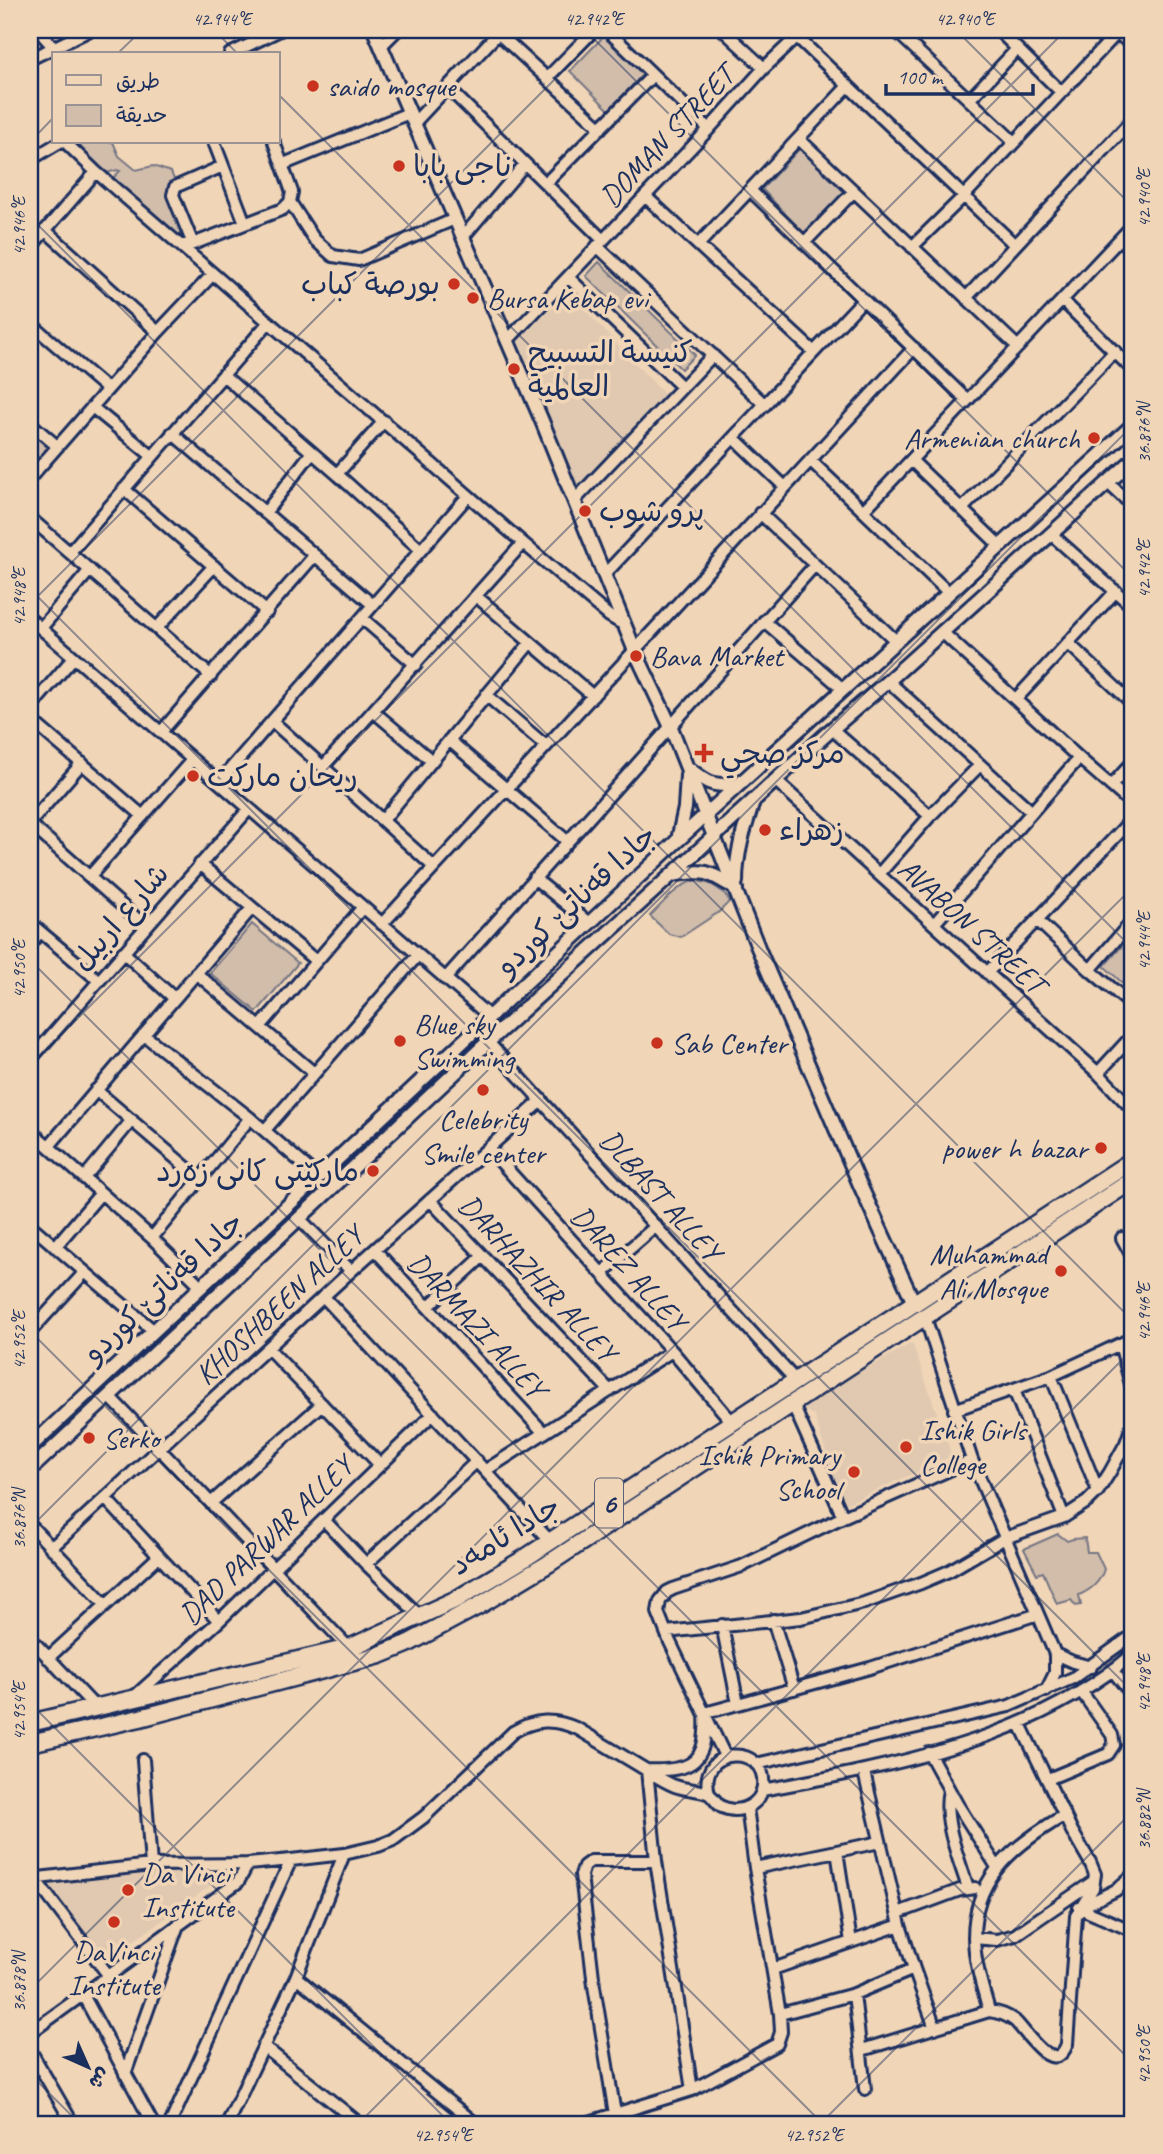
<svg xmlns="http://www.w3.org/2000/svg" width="1163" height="2154" viewBox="0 0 1163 2154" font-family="Caveat,'Playpen Sans Arabic',sans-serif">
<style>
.built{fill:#e0c9b0}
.green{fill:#d1bdaa;stroke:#767684;stroke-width:2}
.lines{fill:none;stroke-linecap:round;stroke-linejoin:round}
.minor-casing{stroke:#1b2f5e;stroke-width:16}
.tertiary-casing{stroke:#1b2f5e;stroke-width:18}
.primary-casing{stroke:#1b2f5e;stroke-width:21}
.minor{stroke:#f0d5b7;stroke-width:10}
.tertiary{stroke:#f0d5b7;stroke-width:12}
.primary{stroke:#f0d5b7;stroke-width:16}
.ticks{fill:none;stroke:#1b2f5e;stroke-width:2;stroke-opacity:0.45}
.poi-dot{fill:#c8321e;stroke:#f0d5b7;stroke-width:2.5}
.labels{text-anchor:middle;stroke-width:7;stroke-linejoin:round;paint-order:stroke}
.shield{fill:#f0d5b7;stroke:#5b6179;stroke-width:2}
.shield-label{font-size:28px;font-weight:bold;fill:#1b2f5e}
.poi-label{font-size:30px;fill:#1b2f5e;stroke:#f0d5b7;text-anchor:start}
.street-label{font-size:30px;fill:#1b2f5e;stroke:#f0d5b7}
.neatline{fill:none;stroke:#1b2f5e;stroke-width:2.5}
.ticks-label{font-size:18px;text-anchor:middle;fill:#1b2f5e}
</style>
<rect width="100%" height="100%" fill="#f0d5b7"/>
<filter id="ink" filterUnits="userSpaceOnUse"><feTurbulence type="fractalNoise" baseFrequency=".0143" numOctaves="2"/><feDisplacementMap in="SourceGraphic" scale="14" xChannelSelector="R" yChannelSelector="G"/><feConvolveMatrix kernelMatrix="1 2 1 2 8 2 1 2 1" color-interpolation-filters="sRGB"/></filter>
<g filter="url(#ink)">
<path class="built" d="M569,293L664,394L574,491L513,345Z
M912,1343L952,1456L843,1505L814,1415L798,1407Z
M229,1862L226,1874L220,1879L100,1965L36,1877Z"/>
<path class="green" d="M604,36L645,72L609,110L570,71Z
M88,142H113L119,156L136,170L153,166L171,172L195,230L180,236L113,178L120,171L117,170L107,173L77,147Z
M802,146L848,191L805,235L762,189Z
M599,262L695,355L681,369L586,276Z
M30,430L50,447L30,471Z
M692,881C709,881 720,887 730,901L719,912L681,937L669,934L650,916C663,903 675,888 692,881Z
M252,924L298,963L257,1012L210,973Z
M1133,934V993L1104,966Z
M1058,1534L1067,1541L1073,1539L1085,1538L1087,1552H1096L1104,1569C1100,1583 1091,1590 1079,1595L1081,1605L1076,1606L1071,1600L1057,1604L1043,1572L1037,1574L1024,1549Z"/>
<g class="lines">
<g class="minor-casing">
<path id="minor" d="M38,30L54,48
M607,30L709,129
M723,30L764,68
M895,30L1014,142
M998,30L1061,92
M1115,30L1133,47
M498,33L601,128
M797,37L1015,245
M381,46L397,30
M230,54L280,30
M30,59L90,30
M547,78L594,30
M448,88L603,240
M969,100L1017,49
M414,123L501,30
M799,139L1018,347
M65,142L96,172L523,543L609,616L624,625
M214,142L245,223
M30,160L60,142
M284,164L409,113
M546,183L653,75
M750,190L967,400
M645,196L814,352
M290,202L314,239L333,256L359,260L455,219
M45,230L158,332
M463,237L525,164
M1121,239L1133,251
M804,243L854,191
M193,244L173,195L175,187L223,166
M181,245L193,244L283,209L290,202L292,192L274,142
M698,245L848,86
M597,246L765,405
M912,247L964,196L1118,32
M30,248L96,172
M568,277L682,387
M966,298L1133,119
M1062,300L1133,370
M30,323L107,389
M507,341L709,129L764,68L804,30
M223,375L337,474L421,550
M92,407L152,456
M30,423L57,446
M172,433L373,605
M734,438L785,487
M810,460L949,593
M911,460L1000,546
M337,474L384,421
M30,478L158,332L213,274
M1108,483L1133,506
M124,489L267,612
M575,500L713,355
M962,509L1115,351
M863,511L1133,225
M265,513L312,452
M760,513L896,641
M30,518L211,676
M1051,534L1133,607
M70,552L269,322
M604,575L863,300
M476,596L593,696
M362,618L416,665
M30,619L490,1017
M764,621L843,689
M41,628L90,570
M157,628L214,566
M942,632L1079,758
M1068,643L1133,704
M888,681L1032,812
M486,695L546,746
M1016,699L1116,591
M30,708L74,657
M373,711L432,761
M30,719L143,816
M272,721L434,867
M832,729L930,816L879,874
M161,732L314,556
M449,740L567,841
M323,767L523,543
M776,781L1098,1073L1133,1110
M219,782L468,496
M1111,786L1133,762
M930,816L980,765
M383,820L530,643
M30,823L82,763
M30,824L145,926
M200,864L316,961
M90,876L192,760
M534,878L589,923
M1037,920L1090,970L1133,1006
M30,923L98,980
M382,924L914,348
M934,924L1079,758L1133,805
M30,944L40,932
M123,952L174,998
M1090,970L1133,920
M196,973L314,1073
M987,973L1133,818
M445,979L815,565
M260,1027L363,907
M144,1035L250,1118L318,1177
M488,1042L796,1381
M30,1060L249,809
M1098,1073L1133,1035
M96,1090L200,1179
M30,1130L152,1238L202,1287
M265,1130L418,955
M49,1146L252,908
M488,1148L672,1351L732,1422
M84,1178L132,1120
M430,1200L610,1391
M299,1218L351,1271
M30,1225L154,1331
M152,1238L250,1118
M1122,1238L1133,1258
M55,1247L101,1193
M375,1250L544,1433
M602,1273L656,1226
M324,1297L550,1541
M428,1307L483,1256
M925,1317L972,1460L1055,1654V1673L1046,1691
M30,1332L85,1272
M1120,1344L1133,1392
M268,1348L380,1465
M1051,1376L1098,1491
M1014,1390L1064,1517
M110,1397L349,1648
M793,1405L843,1517
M954,1410L1051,1376L1133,1338
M30,1428L40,1438
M486,1470L672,1351
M105,1498L219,1621
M211,1503L322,1404
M324,1520L366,1564L421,1617
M30,1525L106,1605
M51,1548L351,1271L542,1100
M366,1564L477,1461
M773,1620L794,1689
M722,1625L738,1704
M666,1632L801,1618L864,1603L921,1583L949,1571L1005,1538L1064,1517L1087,1502L1098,1491L1110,1472L1126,1443L1133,1423
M30,1638L96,1708
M1055,1654L1073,1662L1091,1667
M48,1658L158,1557
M1113,1671L1133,1696
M135,1696L219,1621L433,1414
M929,1753L957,1804L997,1867
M725,1756L669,1640L658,1612L660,1601L667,1592L673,1589L742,1566L843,1517L972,1460
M143,1760L151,1865
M756,1764L1009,1706L1073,1678L1133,1635
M864,1772L900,1925L914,1969L935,2028
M1048,1779L1108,1754L1114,1745L1112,1735L1081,1691
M762,1790C889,1767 1033,1740 1133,1654
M949,1790C942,1820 959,1859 968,1888
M837,1851L851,1942
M755,1868L880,1842
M30,1879L151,1865L248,1864L291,1860L344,1854L378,1846L393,1840L424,1817L513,1732C535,1719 554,1718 578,1729C598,1741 618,1753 638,1765C650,1772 662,1781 675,1786C685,1790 697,1789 707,1793C713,1795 716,1804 722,1807C739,1815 761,1805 763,1786C768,1743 696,1745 709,1794
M35,1879L109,1976
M1082,1907L1116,1890L1133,1875
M1079,1908L1133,1931
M898,1913L960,1890L975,1888
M974,1938L997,1940L1015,1935L1094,1881
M773,1969L900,1925
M296,1977L476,2124
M854,1994L865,2089
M83,1995L153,2124
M989,2011C984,1991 977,1972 975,1952C967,1883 1010,1847 1065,1815
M780,2014L854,1994L914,1969
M30,2033L238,1882L248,1864
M263,2046L360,2124
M30,2050L73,2124
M862,2050L989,2011C998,2012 1007,2015 1015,2021C1026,2031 1054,2079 1067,2044L1076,1916L1093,1888L1095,1874L1090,1862L1072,1831L1020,1724
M125,2074L178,1925
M692,2090L656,1861L647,1770C694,1772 708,1761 705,1713L870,1668L1038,1614
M615,2114L594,1986L581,1875L584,1866L591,1861H656
M170,2124L291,1860
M227,2124L296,1977L344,1854
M583,2124L692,2090L777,2044L781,2032L780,2014L755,1868L747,1807"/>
</g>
<g class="tertiary-casing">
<path id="tertiary" d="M374,30L542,421L635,651L670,725L759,950L860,1185L914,1303
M688,768C708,784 712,786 738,785
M678,840L685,808L687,775
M672,875C706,869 708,871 736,889
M736,882C736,853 744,829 753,802
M30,1447L677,841L1133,425
M30,1470L488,1042L832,729L888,681L1133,460"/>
</g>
<g class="primary-casing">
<path id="primary" d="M30,1723L349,1648L457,1599L522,1560L1133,1160
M30,1743L140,1718L380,1655L407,1644L480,1605L548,1564L1133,1180"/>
</g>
<use href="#minor" class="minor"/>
<use href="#tertiary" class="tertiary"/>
<use href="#primary" class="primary"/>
</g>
</g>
<path class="ticks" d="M214,30L238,54M585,30L1133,578M956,30L1133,207M117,54L142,30M278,94L1133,949M30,142L54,117M30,217L1133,1321M30,589L1133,1692M30,604L604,30M30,960L1133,2063M30,1066L1066,30M30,1331L823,2124M30,1528L1133,425M30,1703L451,2124M30,1990L1133,887M30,2074L80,2124M358,2124L1133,1349M820,2124L1133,1811"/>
<g class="poi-dot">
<circle cx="313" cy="86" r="7"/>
<circle cx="399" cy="166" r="7"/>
<circle cx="454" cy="284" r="7"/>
<circle cx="473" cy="298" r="7"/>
<circle cx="514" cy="369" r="7"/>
<circle cx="1094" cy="438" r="7"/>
<circle cx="585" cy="511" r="7"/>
<circle cx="636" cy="656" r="7"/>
<path d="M700.5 742.5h7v7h7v7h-7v7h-7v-7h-7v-7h7z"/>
<circle cx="193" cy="776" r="7"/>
<circle cx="765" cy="830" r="7"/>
<circle cx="400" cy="1041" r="7"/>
<circle cx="657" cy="1043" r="7"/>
<circle cx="483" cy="1090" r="7"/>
<circle cx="1101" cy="1148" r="7"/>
<circle cx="373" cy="1171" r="7"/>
<circle cx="1061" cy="1271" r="7"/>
<circle cx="89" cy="1438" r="7"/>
<circle cx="906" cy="1447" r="7"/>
<circle cx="854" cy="1472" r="7"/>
<circle cx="128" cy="1890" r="7"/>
<circle cx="114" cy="1922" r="7"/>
</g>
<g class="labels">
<rect class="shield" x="595" y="1478.5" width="28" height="49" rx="5"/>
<g class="shield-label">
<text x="609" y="1513">6</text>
</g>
<g class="poi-label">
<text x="327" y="96">saido mosque</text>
<text x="413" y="176">ناجى بابا</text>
<text x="440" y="294" text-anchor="end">بورصة كباب</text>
<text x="487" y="308">Bursa Kebap evi</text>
<text x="528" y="362">كنيسة التسبيح<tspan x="528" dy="34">العالمية</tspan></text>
<text x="1080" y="448" text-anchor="end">Armenian church</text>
<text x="599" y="521">پرو شوب</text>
<text x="650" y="666">Bava Market</text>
<text x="720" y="763">مركز صحي</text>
<text x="207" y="786">ريحان ماركت</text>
<text x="779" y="840">زهراء</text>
<text x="414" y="1034">Blue sky<tspan x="414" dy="34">Swimming</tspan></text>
<text x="671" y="1053">Sab Center</text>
<text x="483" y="1129" text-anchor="middle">Celebrity<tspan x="483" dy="34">Smile center</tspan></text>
<text x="1087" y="1158" text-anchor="end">power h bazar</text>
<text x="359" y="1181" text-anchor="end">مارکێتی کانی زەرد</text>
<text x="1047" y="1264" text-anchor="end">Muhammad<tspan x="1047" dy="34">Ali Mosque</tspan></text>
<text x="920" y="1440">Ishik Girls<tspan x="920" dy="34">College</tspan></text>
<text x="103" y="1448">Serko</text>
<text x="840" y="1465" text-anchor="end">Ishik Primary<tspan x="840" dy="34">School</tspan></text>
<text x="142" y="1883">Da Vinci<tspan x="142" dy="34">Institute</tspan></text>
<text x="114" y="1961" text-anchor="middle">DaVinci<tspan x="114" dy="34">Institute</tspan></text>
</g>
<g class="street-label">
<text transform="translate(667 136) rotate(-47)" y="10">DOMAN STREET</text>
<text transform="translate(576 900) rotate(-43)" y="10">جادا قەناتێ کوردو</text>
<text transform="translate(120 917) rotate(-49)" y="10">شارع اربيل</text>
<text transform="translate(972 926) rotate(42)" y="10">AVABON STREET</text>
<text transform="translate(661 1195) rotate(48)" y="10">DLBAST ALLEY</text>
<text transform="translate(629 1268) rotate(48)" y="10">DAREZ ALLEY</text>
<text transform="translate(538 1278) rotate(47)" y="10">DARHAZHIR ALLEY</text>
<text transform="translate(163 1287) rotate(-43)" y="10">جادا قەناتێ کوردو</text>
<text transform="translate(279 1305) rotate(-43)" y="10">KHOSHBEEN ALLEY</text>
<text transform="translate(477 1325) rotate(47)" y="10">DARMAZI ALLEY</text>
<text transform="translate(505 1535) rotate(-32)" y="10">جادا ئامەد</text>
<text transform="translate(266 1540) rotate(-44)" y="10">DAD PARWAR ALLEY</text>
</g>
</g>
<rect width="1163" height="2154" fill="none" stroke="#f0d5b7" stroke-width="77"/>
<rect x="52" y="52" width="228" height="91" fill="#f0d5b7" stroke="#9b9393" stroke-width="2"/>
<rect x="66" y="75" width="35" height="10" fill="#f0d5b7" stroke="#9b9393" stroke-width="2"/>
<text x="116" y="88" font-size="21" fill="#1b2f5e">طريق</text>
<rect x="66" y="105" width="35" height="21" fill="#d1bdaa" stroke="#9b9393" stroke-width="2"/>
<text x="116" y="122" font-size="21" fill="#1b2f5e">حديقة</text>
<g transform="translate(88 2067) rotate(135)" stroke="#f0d5b7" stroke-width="5" paint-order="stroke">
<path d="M0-5L12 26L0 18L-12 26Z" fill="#1b2f5e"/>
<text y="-10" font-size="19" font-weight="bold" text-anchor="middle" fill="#1b2f5e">ش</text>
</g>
<path d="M886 84v10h147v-10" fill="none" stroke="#1b2f5e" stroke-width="3.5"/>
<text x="897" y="84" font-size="21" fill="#1b2f5e" stroke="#f0d5b7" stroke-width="5" paint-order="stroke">100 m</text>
<rect x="38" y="38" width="1086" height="2078" class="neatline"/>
<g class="ticks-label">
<text x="222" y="25">42.944°E</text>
<text x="594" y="25">42.942°E</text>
<text x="965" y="25">42.940°E</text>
<text transform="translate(1144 198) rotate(-90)" y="6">42.940°E</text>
<text transform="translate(19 226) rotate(-90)" y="6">42.946°E</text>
<text transform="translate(1144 433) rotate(-90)" y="6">36.876°N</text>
<text transform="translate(1144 569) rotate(-90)" y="6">42.942°E</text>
<text transform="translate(19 597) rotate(-90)" y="6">42.948°E</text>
<text transform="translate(1144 941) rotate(-90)" y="6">42.944°E</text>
<text transform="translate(19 969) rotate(-90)" y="6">42.950°E</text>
<text transform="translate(1144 1312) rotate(-90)" y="6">42.946°E</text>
<text transform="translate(19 1340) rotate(-90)" y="6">42.952°E</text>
<text transform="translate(19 1519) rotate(-90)" y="6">36.876°N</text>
<text transform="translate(1144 1683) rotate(-90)" y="6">42.948°E</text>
<text transform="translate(19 1711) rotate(-90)" y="6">42.954°E</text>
<text transform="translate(1144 1820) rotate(-90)" y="6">36.882°N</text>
<text transform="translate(19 1982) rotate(-90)" y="6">36.878°N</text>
<text transform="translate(1144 2055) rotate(-90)" y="6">42.950°E</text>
<text x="443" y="2141">42.954°E</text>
<text x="814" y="2141">42.952°E</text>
</g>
</svg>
